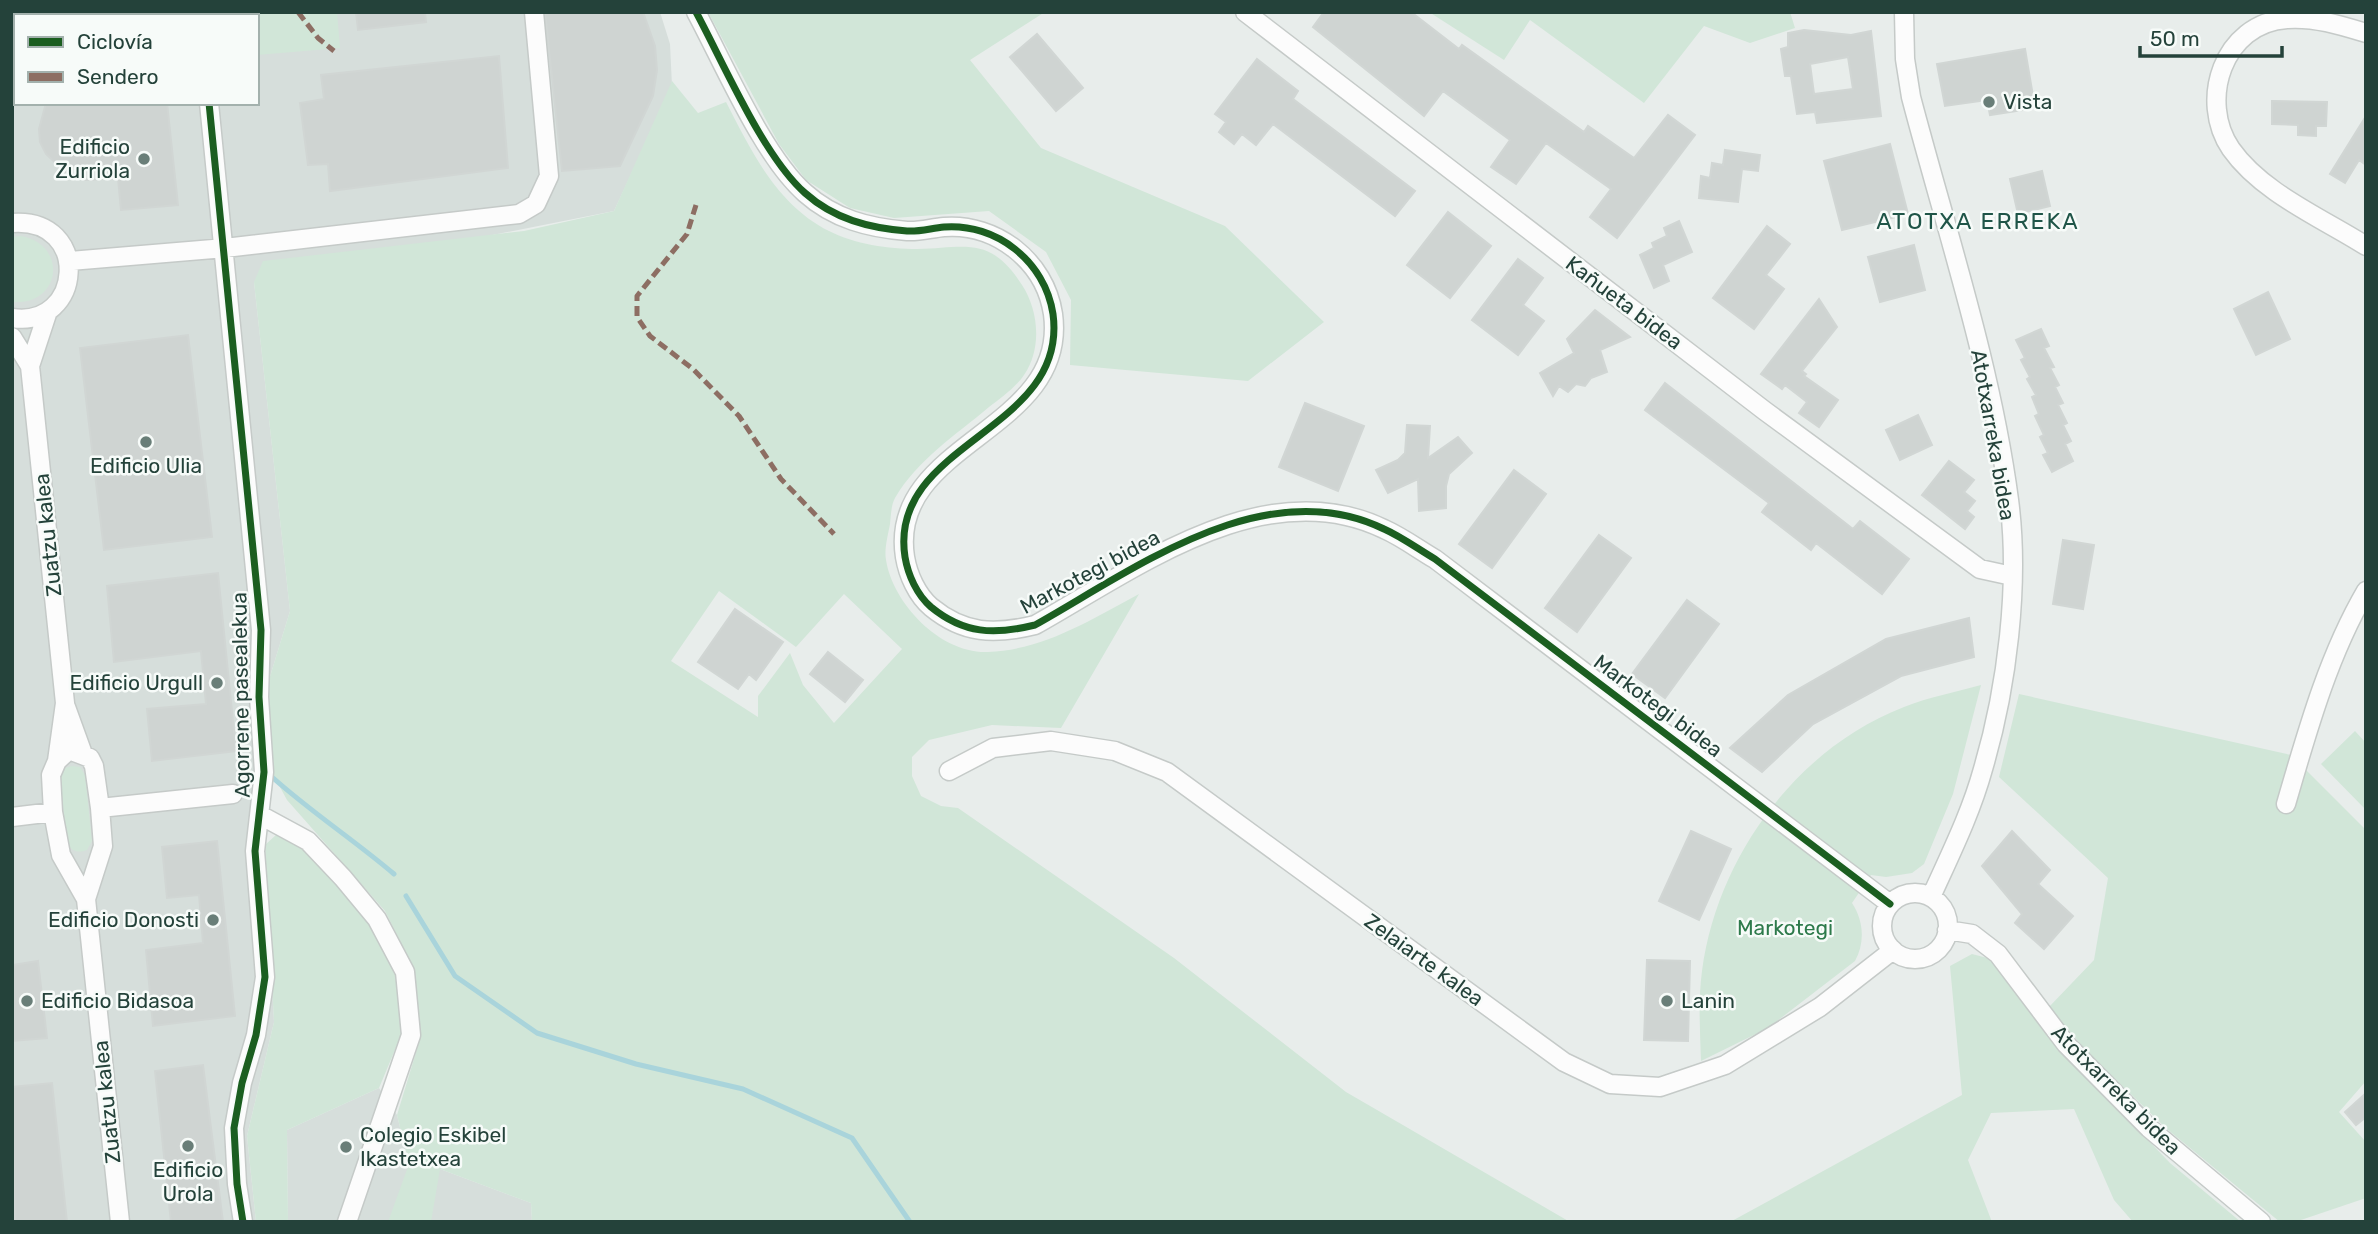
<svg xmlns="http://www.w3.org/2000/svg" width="2378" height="1234" viewBox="0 0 2378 1234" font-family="Rubik,sans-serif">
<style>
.built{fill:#d6dedb;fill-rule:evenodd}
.green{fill:#d1e6d8;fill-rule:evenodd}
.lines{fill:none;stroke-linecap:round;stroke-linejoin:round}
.stream{stroke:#a9d4db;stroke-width:5}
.building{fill:#cfd4d2;stroke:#d1d6d4;stroke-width:2;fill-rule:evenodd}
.minor-casing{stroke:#c5cac8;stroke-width:21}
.minor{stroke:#fcfcfc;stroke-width:18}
.quiet{stroke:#8d6e63;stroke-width:5;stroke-dasharray:10 5;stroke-linecap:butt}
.cycleway-casing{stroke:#f7fbf9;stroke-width:11}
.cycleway{stroke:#1b5e20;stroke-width:7}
.poi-dot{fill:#697e78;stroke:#f7fbf9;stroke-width:2.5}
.labels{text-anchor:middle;stroke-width:5;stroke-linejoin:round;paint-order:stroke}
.poi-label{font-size:21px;fill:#24423a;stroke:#f7fbf9;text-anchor:start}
.street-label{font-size:21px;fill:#24423a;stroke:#f7fbf9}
.park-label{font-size:21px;fill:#2d7a4b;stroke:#f7fbf9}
.neighbourhood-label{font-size:23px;letter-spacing:2px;fill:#1f5548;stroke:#f7fbf9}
</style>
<rect width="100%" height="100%" fill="#e8edeb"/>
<path class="built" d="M12,12H660L670,44L672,86L614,211L254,282L290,611L268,683L274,776L265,845L274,1022L247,1136L256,1222H12ZM16,16H257V103H16Z
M379,1088L397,1115L409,1164L440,1169L531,1203L532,1222H288L287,1130Z"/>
<path class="green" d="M249,12H337L340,48L257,55V16H249Z
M708,12H1045L970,60L1041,148L1225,226L1324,322L1248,381L1070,365L1071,300L1046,252L989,211L894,218L850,208L806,180L779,144Z
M1429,12H1790L1795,28L1750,43L1704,26L1644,103L1530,20L1504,60Z
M672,81L698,113L726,102C752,152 776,204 829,231C854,244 889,249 917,249C966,248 990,235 1022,285C1039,311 1042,349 1024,375C1016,387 1001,398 989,407C956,435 917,460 895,498C891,505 891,516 890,524C888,535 884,549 886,560C893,604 941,654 988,652C1044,650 1092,619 1139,594L1061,728L992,725L929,740L912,757V776L921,796L941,806L958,808L1174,958L1346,1092L1570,1222H532L531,1203L440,1169L431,1222H388L409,1164L397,1115L421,1036L414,969L385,911L287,800L274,776L268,683L290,611L254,282L263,261L524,231L614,211ZM719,591L796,647L844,594L902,649L834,723L803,685L790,653L758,696V717L671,661Z
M21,236C69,245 61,306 12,302V237Z
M1981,685L1953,794L1924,864L1912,873L1886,877L1871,875L1852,903C1864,921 1865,943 1855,961L1768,1028L1701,1061C1700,1031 1698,1001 1702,971C1717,857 1797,748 1904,707C1929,697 1956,692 1981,685Z
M2019,694L2291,755L2366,830V1081L2339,1112L2366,1142V1198L2295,1222H2280L2167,1129L2089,1054L2049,1007L2094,960L2108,878L1999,777Z
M2355,731L2366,743V810L2321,764Z
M72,766L80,767L85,775L92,841L87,850C78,853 73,852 67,844L60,778L65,768Z
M276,835L306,847L370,922L396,971L402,1033L379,1088L287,1130L288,1222H256L247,1136L274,1022L265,845Z
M1972,954L1995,960L2070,1059L2170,1163L2241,1222H2133L2114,1200L2074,1109L1991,1113L1968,1160L1992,1222H1730L1962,1095L1950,966Z"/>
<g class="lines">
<path class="stream" d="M272,777C311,812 354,840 394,874
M406,896L455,976L537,1033L636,1064L743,1089L852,1138L910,1222"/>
</g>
<path class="building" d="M356,12H425L426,22L358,30Z
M545,12H643L655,46L657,70L653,96L620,166L562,171Z
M1324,12H1411L1459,49L1462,45L1584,132L1588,126L1634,158L1668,115L1695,135L1617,238L1590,217L1611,189L1546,143L1516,184L1491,167L1510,140L1443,91L1424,116L1313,27Z
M1804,30L1851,35L1871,31L1881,116L1817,123L1815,112L1797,114L1791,76H1785L1781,49L1788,47V33ZM1848,57L1853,89L1814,94L1810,64Z
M1037,34L1083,88L1056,111L1010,57Z
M2025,49L2035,108L1990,115L1987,100L1945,106L1937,64Z
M499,56L508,168L330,191L328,164L308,165L300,103L324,99L321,75Z
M1257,59L1298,91L1293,99L1415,191L1395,216L1273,124L1256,145L1242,134L1234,144L1219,132L1226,122L1215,114Z
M2272,101L2327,102L2326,126H2316V136L2298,135V125L2272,124Z
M46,103H167L178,205L121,210L118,178L86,180L65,172L46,154L40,142L39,129Z
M2366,116V165L2359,160L2345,183L2330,174Z
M1890,144L1908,214L1842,230L1824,161Z
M1725,150L1760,155L1758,171L1742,169L1738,202L1699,198L1701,176L1710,178L1712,163L1723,165Z
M2042,171L2050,206L2018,214L2010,179Z
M1448,212L1491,246L1450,298L1407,265Z
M1679,221L1692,252L1663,265L1669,281L1654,288L1640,255L1654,248L1652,243L1667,236L1664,228Z
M1767,226L1790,244L1766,275L1784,289L1754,329L1713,298Z
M1914,245L1925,290L1880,302L1868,257Z
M1518,259L1543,278L1523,305L1544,321L1518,355L1472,320Z
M2268,292L2290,339L2256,355L2234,309Z
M1819,299L1837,327L1802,371L1806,374L1804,376L1838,400L1819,427L1799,413L1807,402L1785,385L1782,389L1761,374Z
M1595,310L1630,337L1600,350L1607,372L1591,378L1585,386L1576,384L1568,392L1559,386L1553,396L1540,373L1574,353L1567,339Z
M2041,329L2049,346L2044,348L2054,367L2050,368L2059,385L2055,387L2063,403L2058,405L2067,423L2063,425L2071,441L2065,444L2073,461L2052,472L2043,455L2048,453L2040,437L2044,435L2035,416L2039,414L2032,397L2036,395L2027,379L2030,377L2021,360L2025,358L2016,340Z
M188,335L212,537L104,550L80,348Z
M1665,383L1853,529L1860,521L1909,559L1882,594L1816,543L1811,550L1762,512L1769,503L1645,410Z
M1305,403L1364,426L1338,491L1279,467Z
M1918,415L1932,445L1900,460L1886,430Z
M1407,425L1430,426L1428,458L1458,437L1472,453L1449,474L1446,486V508L1419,511L1418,479L1388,493L1376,470L1398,460L1405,453Z
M1949,461L1974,480L1964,492L1975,501L1967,511L1974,517L1965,529L1922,495Z
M1514,470L1546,494L1492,568L1459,544Z
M1599,535L1631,558L1577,632L1545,608Z
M2063,540L2094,545L2083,609L2053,604Z
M218,573L236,751L152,761L147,709L206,704L201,651L114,662L107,586Z
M1687,600L1719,624L1665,698L1632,674Z
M735,609L783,642L756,680L749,674L738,689L698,662Z
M1969,618L1974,657L1901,676L1813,724L1762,772L1730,748L1788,695L1886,639Z
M828,652L863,680L845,702L810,674Z
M1691,831L1731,849L1699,920L1659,901Z
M2012,831L2050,870L2038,884L2073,916L2044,949L2015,923L2022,914L1982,866Z
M217,841L235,1016L153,1026L146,950L203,943L199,895L167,898L162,847Z
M1647,960L1690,961L1688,1041L1644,1040Z
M38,961L47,1038L12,1041V965Z
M203,1065L223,1222H171L155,1071Z
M52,1083L67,1222H15L12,1087Z
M2366,1093V1117L2356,1125L2345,1112Z"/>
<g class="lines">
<g class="minor-casing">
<path id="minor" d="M199,12L200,16
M696,12C724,64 763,156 805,193C834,219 869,228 907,231C919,232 932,228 944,227C996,223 1045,261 1053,314C1069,432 887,442 905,557C908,575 917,595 931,607C964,634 994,635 1035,625C1135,569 1265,471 1384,529C1402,537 1418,549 1435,559L1890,904
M1245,12L1765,411L1980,569L2012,576
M1904,12L1905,59L1911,97C1946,230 1991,364 2009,500C2020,584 2007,688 1983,769C1971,813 1950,855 1931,897
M2366,33C2340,25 2314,17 2287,19C2223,23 2198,101 2231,149C2262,193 2322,218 2366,246
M209,103L261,630L259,697L264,772L255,851L265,977L256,1035L242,1083L234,1128L237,1184L243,1222
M12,223C92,217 83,329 12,318
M70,261L225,248L519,214L536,204L549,176L534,12
M12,337L30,366L65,703L57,761L51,775L53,812L61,855L86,899
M30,366L48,311
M66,707L83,754
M57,761L69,750L90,758L94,766L100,808L103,846L86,899L120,1222
M949,771L993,748L1051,741L1115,751L1167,772L1564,1062L1610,1084L1660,1087L1725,1065L1820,1007L1893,950
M2286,804C2307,732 2328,656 2366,591
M100,808L233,794
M260,815L308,841L343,878L377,919L405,972L411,1035L347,1222
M12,817L53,812
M1882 926a33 33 0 1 1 66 0a33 33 0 1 1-66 0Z
M1947,930L1972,934L1998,954L2066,1044L2149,1128L2261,1222"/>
</g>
<use href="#minor" class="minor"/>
<path class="quiet" d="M298,12L318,38L334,51
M696,205L687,234L637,296V317L650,336L693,369L739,416L781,479L834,534"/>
<g class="cycleway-casing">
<path id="cycleway" d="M696,12C724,64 763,156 805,193C834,219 869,228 907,231C919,232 932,228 944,227C996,223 1045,261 1053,314C1069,432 887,442 905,557C908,575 917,595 931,607C964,634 994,635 1035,625C1135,569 1265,471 1384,529C1402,537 1418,549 1435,559L1890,904
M209,103L261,630L259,697L264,772L255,851L265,977L256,1035L242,1083L234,1128L237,1184L243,1222"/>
</g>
<use href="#cycleway" class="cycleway"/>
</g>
<g class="poi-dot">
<circle cx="1989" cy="102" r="7"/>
<circle cx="144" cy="159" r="7"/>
<circle cx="146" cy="442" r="7"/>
<circle cx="217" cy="683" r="7"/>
<circle cx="213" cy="920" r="7"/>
<circle cx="27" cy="1001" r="7"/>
<circle cx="1667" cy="1001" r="7"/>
<circle cx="188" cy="1146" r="7"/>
<circle cx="346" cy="1147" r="7"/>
</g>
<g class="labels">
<g class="poi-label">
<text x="2003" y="109">Vista</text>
<text x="130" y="154" text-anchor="end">Edificio<tspan x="130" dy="24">Zurriola</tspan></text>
<text x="146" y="473" text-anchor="middle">Edificio Ulia</text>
<text x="203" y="690" text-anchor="end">Edificio Urgull</text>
<text x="199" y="927" text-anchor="end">Edificio Donosti</text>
<text x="41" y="1008">Edificio Bidasoa</text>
<text x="1681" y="1008">Lanin</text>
<text x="360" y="1142">Colegio Eskibel<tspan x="360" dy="24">Ikastetxea</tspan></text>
<text x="188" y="1177" text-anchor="middle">Edificio<tspan x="188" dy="24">Urola</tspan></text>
</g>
<g class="street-label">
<text transform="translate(1624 303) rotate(37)" y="7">Kañueta bidea</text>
<text transform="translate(1993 435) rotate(80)" y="7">Atotxarreka bidea</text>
<text transform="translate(48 535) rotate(-96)" y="7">Zuatzu kalea</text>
<text transform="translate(1090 572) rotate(-28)" y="7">Markotegi bidea</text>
<text transform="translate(241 695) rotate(-91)" y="7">Agorrene pasealekua</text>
<text transform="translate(1658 706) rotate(37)" y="7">Markotegi bidea</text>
<text transform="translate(1424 960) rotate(36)" y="7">Zelaiarte kalea</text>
<text transform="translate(2116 1090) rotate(45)" y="7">Atotxarreka bidea</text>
<text transform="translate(107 1102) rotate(-96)" y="7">Zuatzu kalea</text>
</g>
<g class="park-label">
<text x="1785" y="935">Markotegi</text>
</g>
<g class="neighbourhood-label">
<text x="1978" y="229">ATOTXA ERREKA</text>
</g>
</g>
<rect width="2378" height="1234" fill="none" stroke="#24423a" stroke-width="28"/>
<rect x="14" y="14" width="245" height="91" fill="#f7fbf9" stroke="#a3b1ad" stroke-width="2"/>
<rect x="28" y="37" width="35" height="10" fill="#1b5e20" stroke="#a3b1ad" stroke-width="2"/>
<text x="77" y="49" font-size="21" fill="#24423a">Ciclovía</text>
<rect x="28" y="72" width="35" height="10" fill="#8d6e63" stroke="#a3b1ad" stroke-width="2"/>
<text x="77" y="84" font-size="21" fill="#24423a">Sendero</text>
<path d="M2140 46v10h142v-10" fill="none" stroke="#24423a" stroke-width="3.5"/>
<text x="2150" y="46" font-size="21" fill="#24423a" stroke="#f7fbf9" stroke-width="5" paint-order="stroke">50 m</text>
</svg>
